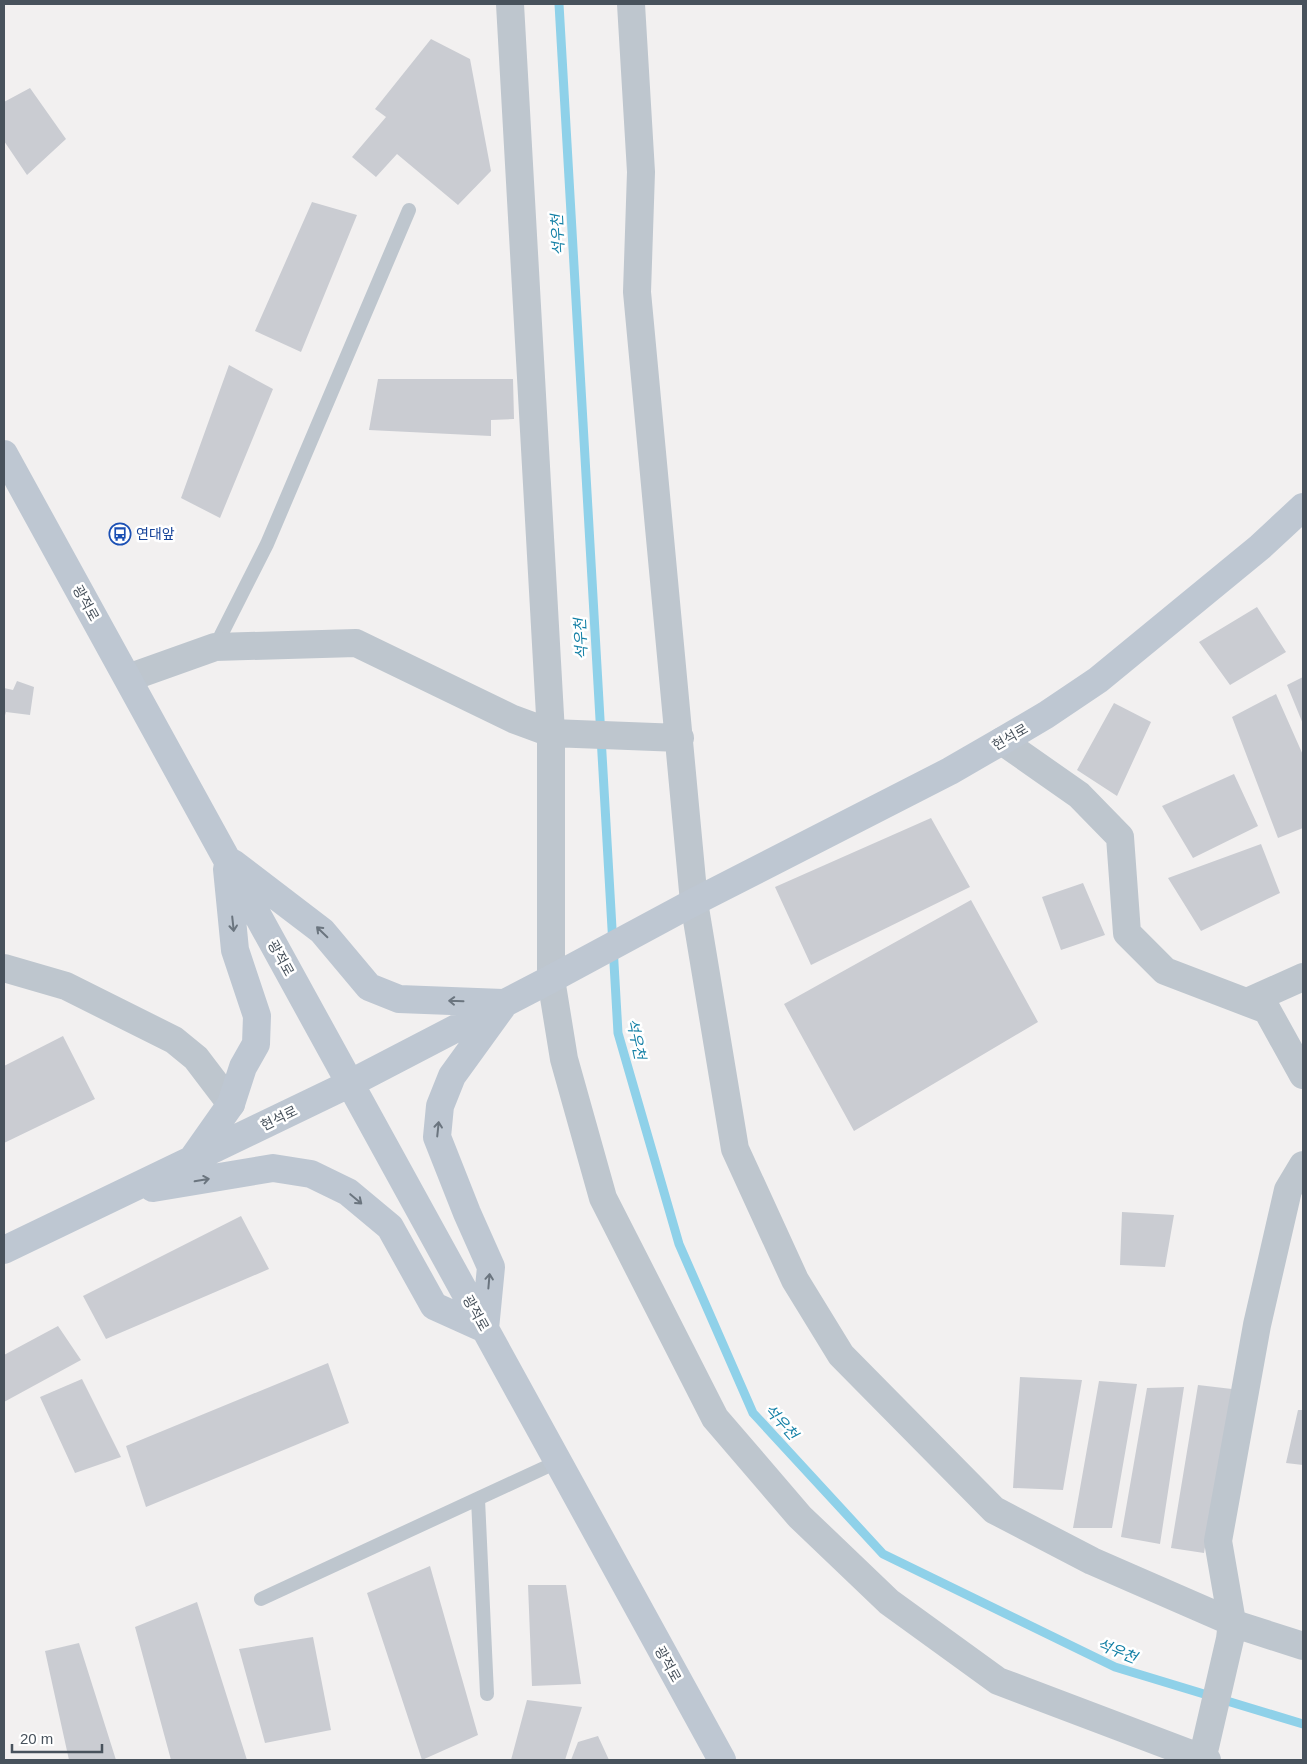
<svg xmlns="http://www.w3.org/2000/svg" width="1307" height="1764" viewBox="0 0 1307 1764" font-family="Arial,'Noto Sans KR',sans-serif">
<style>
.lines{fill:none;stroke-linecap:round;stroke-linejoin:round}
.stream{stroke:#8fd1e9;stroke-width:9}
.building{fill:#caccd2}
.lane{stroke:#bec6ce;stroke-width:14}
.street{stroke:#bec6ce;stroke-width:28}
.secondary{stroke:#bec7d2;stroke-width:28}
.oneway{stroke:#6b757f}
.labels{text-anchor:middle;stroke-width:5;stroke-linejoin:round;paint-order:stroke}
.transit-label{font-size:14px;fill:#164399;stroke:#fff;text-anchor:start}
.street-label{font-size:14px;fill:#48525c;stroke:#fff}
.water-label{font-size:15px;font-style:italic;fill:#127fa5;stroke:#fff}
</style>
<rect width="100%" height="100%" fill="#f2f0f0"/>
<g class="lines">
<path class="stream" d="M559,4L618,1033L679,1244L753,1413L883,1554L1115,1667L1303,1724"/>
</g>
<path class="building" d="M431,39L470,59L491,171L458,205L397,154L376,177L352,157L386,117L375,109Z
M30,88L66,139L27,175L4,141V102Z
M312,202L357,215L301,352L255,331Z
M229,365L273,389L220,518L181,498Z
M378,379H513L514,419L491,420V436L369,430Z
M1257,607L1286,652L1230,685L1199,642Z
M1303,677V724L1287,685Z
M17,681L34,687L30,715L6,712L4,719V688L13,690Z
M1276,694L1303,755V828L1278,838L1232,717Z
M1114,703L1151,722L1117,796L1077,770Z
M1234,774L1258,826L1193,858L1162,806Z
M931,818L970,887L811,965L775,887Z
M1261,844L1280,893L1201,931L1168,878Z
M1083,883L1105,935L1061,950L1042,897Z
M971,900L1038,1022L854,1131L784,1004Z
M63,1036L95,1099L4,1143V1066Z
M1122,1212L1174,1215L1165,1267L1120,1265Z
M241,1216L269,1269L106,1339L83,1296Z
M58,1326L81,1360L4,1402V1355Z
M328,1363L349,1423L146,1507L126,1446Z
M1020,1377L1082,1380L1063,1490L1013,1488Z
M82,1379L121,1457L75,1473L40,1397Z
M1099,1381L1137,1384L1112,1528H1073Z
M1198,1385L1232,1389L1204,1553L1171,1548Z
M1184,1387L1160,1544L1121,1537L1147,1388Z
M1298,1410H1303V1465L1286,1463Z
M430,1566L478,1735L422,1760L367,1593Z
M528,1585H566L581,1684L532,1686Z
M197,1602L247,1760H171L135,1627Z
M313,1637L331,1730L265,1743L239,1649Z
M79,1643L116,1760H69L45,1651Z
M527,1700L582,1707L565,1760H511Z
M598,1736L609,1760H571L578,1742Z"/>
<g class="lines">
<path class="lane" d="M215,647L267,544L409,210
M478,1499L487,1694
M261,1599L557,1462"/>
<path class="street" d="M510,4L551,733V979L564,1059L603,1198L715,1418L800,1517L889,1602L998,1681L1207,1760
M631,4L641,172L637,292L694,902L735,1149L795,1280L841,1355L994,1510L1092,1561L1241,1626L1303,1646
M128,678L215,647L356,643L513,719L551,733L680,738
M1002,741L1079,795L1120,837L1127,933L1165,971L1267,1010L1303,1075
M4,968L66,986L174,1040L196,1058L231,1104
M1247,1002L1303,977
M1202,1760L1230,1639L1232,1622L1218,1541L1257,1325L1288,1190L1303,1165"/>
<path class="secondary" d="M4,454L722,1760
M233,863L322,931L369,987L399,999L503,1003
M193,1158L231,1104L243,1067L256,1044L257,1016L235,950L227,869
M153,1188L273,1168L311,1174L348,1192L390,1227L434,1306L485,1329L491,1267L467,1213L437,1137L440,1106L452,1076L502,1007
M4,1250L349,1084L551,979L694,902L950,771L1002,741L1046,715L1098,680L1260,547L1303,507"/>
</g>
<defs><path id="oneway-shaft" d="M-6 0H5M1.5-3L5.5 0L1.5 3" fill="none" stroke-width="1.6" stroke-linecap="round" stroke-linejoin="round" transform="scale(1.25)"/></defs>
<g class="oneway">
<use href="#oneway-shaft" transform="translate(233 924) rotate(84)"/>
<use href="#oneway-shaft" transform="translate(322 932) rotate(-136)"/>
<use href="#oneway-shaft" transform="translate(456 1001) rotate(-178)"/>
<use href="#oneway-shaft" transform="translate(438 1129) rotate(-84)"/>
<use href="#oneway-shaft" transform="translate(202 1180) rotate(-10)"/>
<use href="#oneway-shaft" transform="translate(356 1199) rotate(40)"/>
<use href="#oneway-shaft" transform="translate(489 1281) rotate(-85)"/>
</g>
<defs>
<g id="bus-ring" transform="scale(1.125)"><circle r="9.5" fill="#fff" stroke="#1a4fb4" stroke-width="1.5"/><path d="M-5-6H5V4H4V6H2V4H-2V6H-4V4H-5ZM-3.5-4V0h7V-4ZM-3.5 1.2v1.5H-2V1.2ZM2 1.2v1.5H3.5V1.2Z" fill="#1a4fb4"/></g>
</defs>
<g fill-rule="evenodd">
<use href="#bus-ring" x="120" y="534"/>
</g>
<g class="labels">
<g class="transit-label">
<text x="136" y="539">연대앞</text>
</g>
<g class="street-label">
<text transform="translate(86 603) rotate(61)" y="5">광적로</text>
<text transform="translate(1010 737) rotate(-30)" y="5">현석로</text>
<text transform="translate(281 958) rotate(61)" y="5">광적로</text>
<text transform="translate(279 1118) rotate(-26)" y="5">현석로</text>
<text transform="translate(476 1313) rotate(61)" y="5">광적로</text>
<text transform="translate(668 1664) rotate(61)" y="5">광적로</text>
</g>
<g class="water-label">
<text transform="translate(558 235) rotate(-93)" y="5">석우천</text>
<text transform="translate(581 639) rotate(-93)" y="5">석우천</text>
<text transform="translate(636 1039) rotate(78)" y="5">석우천</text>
<text transform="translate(781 1422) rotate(48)" y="5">석우천</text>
<text transform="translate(1117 1651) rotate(22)" y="5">석우천</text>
</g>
</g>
<rect width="1307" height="1764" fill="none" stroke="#48525c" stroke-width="10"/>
<path d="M12 1744v8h90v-8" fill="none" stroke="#48525c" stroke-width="2.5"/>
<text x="20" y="1744" font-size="15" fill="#48525c" stroke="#ffffff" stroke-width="4" paint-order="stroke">20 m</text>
</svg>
